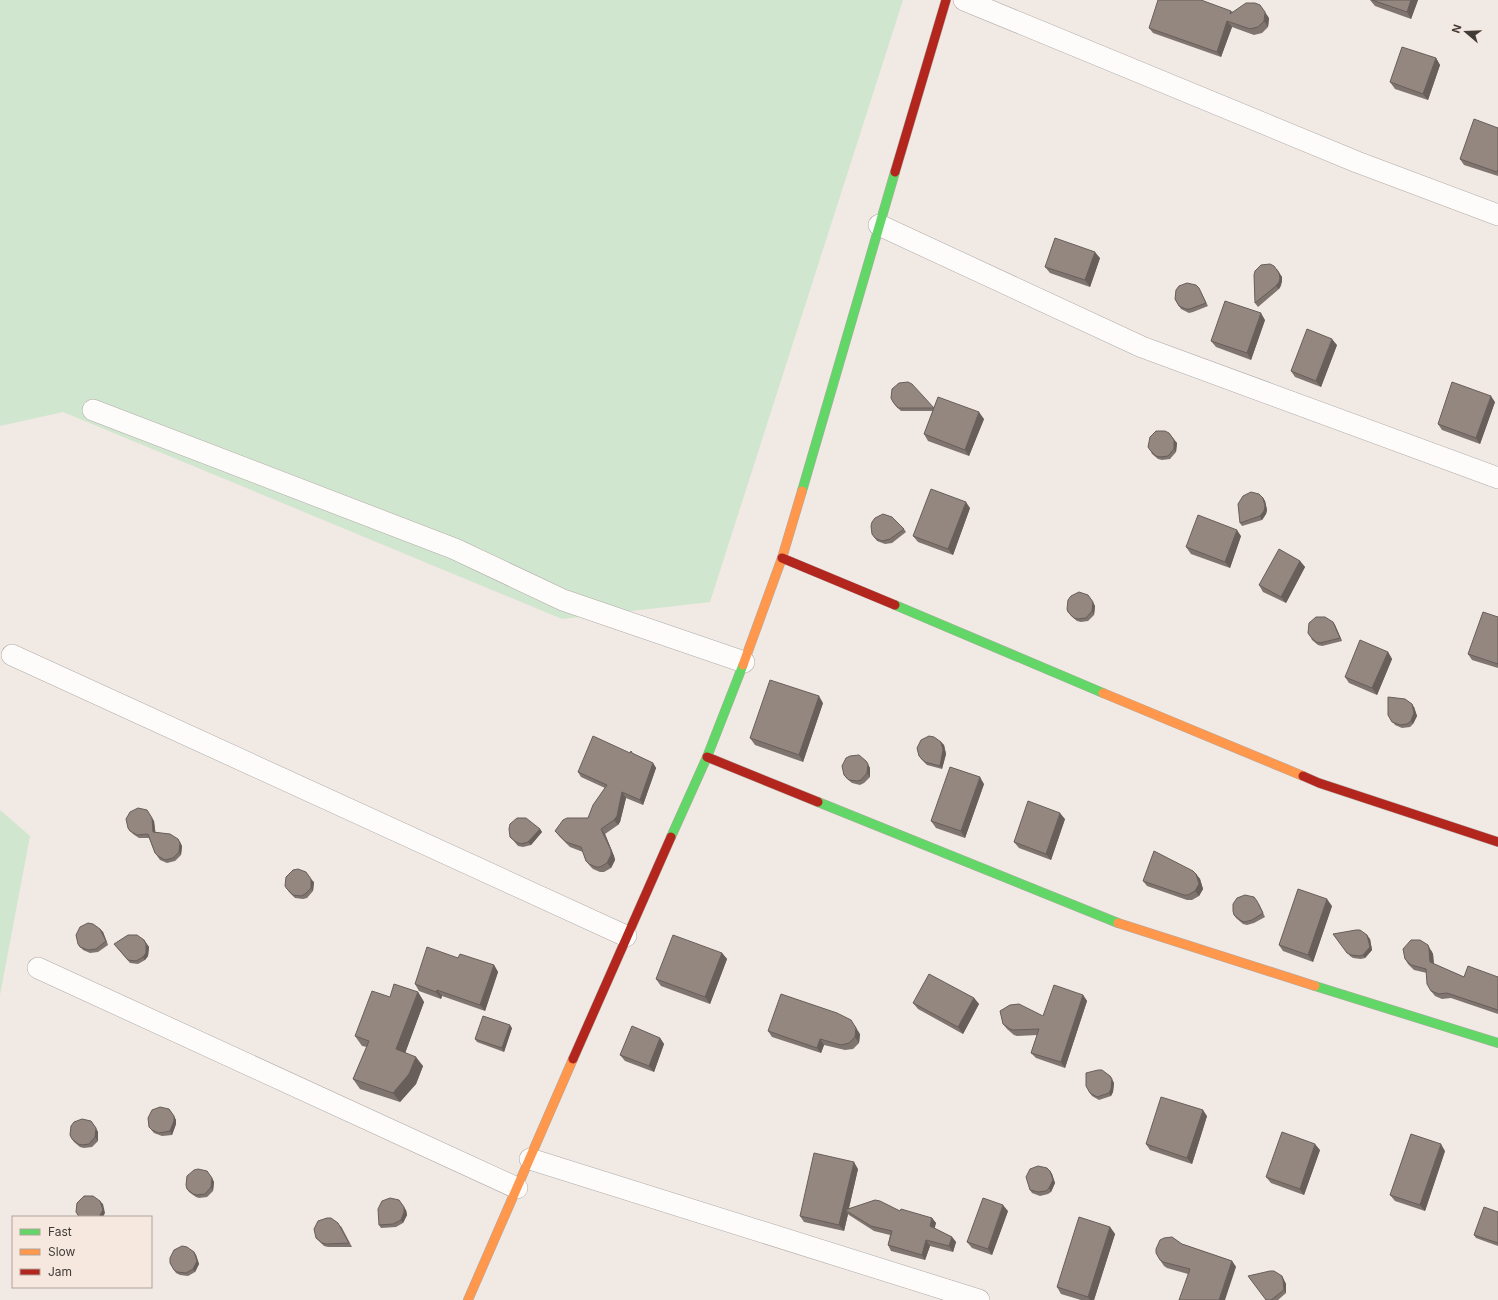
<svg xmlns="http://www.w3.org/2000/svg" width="1498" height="1300" viewBox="0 0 1498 1300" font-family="Inter,sans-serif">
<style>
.green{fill:#d1e6cf}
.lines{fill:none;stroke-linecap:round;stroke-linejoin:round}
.street-casing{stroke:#b0aaa6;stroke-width:22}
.fast-casing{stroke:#b0aaa6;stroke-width:10}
.slow-casing{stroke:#b0aaa6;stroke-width:10}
.jam-casing{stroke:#b0aaa6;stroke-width:10}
.street{stroke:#fdfcfb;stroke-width:21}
.fast{stroke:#63d668;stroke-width:9}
.slow{stroke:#ff974d;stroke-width:9}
.jam{stroke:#b3261e;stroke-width:9}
.wall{fill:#7f746e}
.shaded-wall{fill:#685e5a}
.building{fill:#948780;stroke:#685e5a}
</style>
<rect width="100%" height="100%" fill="#f1e9e4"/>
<path class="green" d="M0,0H903L710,602L562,619L63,412L0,426Z
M0,810L30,836L0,995Z"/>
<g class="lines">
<g class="street-casing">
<path id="street" d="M964,0L1357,162L1498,215
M879,225L1142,347L1498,478
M93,410L455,549L563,600L744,662
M12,655L626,936
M38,968L517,1188
M530,1159L979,1300"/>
</g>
<g class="fast-casing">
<path id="fast" d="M802,491L895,172
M895,605L1103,693
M818,802L1118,923
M671,837L707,757L743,665
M1315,986L1498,1043"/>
</g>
<g class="slow-casing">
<path id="slow" d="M743,665L782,558L802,491
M1103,693L1303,776
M1118,923L1315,986
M468,1300L573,1059"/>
</g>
<g class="jam-casing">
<path id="jam" d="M895,172L946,0
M782,558L895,605
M707,757L818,802
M1303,776L1319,783L1498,842
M573,1059L671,837"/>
</g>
<use href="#street" class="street"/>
<use href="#fast" class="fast"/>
<use href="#slow" class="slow"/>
<use href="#jam" class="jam"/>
</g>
<path class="wall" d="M1370,0H1418L1411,19L1375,6Z
M1231,11L1233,12L1269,18L1268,27L1262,33L1254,35L1232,27L1221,57L1153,33L1149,28Z
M1436,58L1440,65L1428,100L1395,89L1390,82Z
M1498,128V176L1464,165L1460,159Z
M1100,258L1090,287L1050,273L1045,267Z
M1277,269L1282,277V281L1281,286L1279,289L1258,307L1255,303Z
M1201,292L1208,306L1193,312L1189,313L1181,309L1175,299Z
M1265,320L1251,360L1216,347L1211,341Z
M1337,345L1321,387L1295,377L1291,371Z
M893,402L934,408L984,419L969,456L928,441L924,434L933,411H901L895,405Z
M1495,402L1480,444L1442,430L1438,424Z
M1169,433L1177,443L1176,452L1170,459L1162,460L1158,459L1152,454L1150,450Z
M1263,498L1265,501L1267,510L1266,514L1262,520L1242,526L1240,523Z
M970,508L953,555L918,542L913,536Z
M904,529L906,532L892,543L885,544L877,541L872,534Z
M1241,536L1230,568L1191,554L1186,547Z
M1300,561L1305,567L1286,603L1263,592L1259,585Z
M1088,595L1095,606L1094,615L1088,621L1081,622L1077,621L1071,616L1068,612Z
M1498,617V668L1472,660L1468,654Z
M1333,622L1335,625L1342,641L1322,646L1318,645L1312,640L1310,636Z
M1388,652L1392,659L1377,695L1349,683L1345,677Z
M823,703L803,762L755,745L750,738Z
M1414,707L1417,716L1413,724L1410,727L1402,728L1395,725L1388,715Z
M941,742L944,745L946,754L942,769L927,765L921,759L919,756Z
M631,751L633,754L653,763L656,768L643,805L626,798L620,822L618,825L605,834L614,856L615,860L611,868L604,872H600L593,869L590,866L586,861L583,852L570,847L559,836L555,831L588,818L605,788L581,777L578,772L630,753Z
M866,761L870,768V777L864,783L860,785L852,783L846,778L844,775Z
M984,784L965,838L936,828L931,821Z
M149,814L154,821L155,832L180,842L182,846L181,855L175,861L167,863L160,860L155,853L149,838H139L133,834L128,828Z
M1065,819L1051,860L1019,848L1014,842Z
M540,829L542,832L531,845L523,847L518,846L513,840L510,837Z
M1196,874L1200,879L1203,889L1199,896L1192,900H1187L1147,886L1143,881Z
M314,882L313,891L307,898L303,899L295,898L289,892L287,889Z
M1259,904L1265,917L1254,923L1247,925L1243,924L1236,918L1234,915Z
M1332,906L1313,962L1283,951L1279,945Z
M100,929L103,932L108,945L98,952L90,953L83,950L78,944Z
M1333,934L1370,939L1372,950L1365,958L1361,959L1353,958L1350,956Z
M144,940L149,947L148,956L145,960L138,964L130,963L114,944Z
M1431,950L1433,954L1434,964L1464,977H1498V1014L1451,998L1442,999L1435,996L1431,991L1427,973L1414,970L1408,964L1405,959Z
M722,953L727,959L710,1004L661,986L656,979Z
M458,958L494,965L498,972L485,1011L442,996L441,999L419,991L415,984Z
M418,992L424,1002L405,1053L423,1066L416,1084L400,1102L360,1089L353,1079L367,1047L362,1046L355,1036L390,997Z
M1083,995L1087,1001L1065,1068L1036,1058L1031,1053L1037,1035L1017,1036L1014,1035L1007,1029L1003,1024L1043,1016Z
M974,998L979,1004L963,1034L918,1009L913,1003Z
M512,1028L504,1052L477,1042L475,1039Z
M768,1031L860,1034L859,1043L853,1049L845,1050L824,1045L821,1053L772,1037Z
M660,1038L664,1044L654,1072L625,1061L620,1055Z
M1110,1076L1114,1083L1113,1092L1111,1096L1099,1100L1092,1096L1090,1093Z
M169,1109L176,1120V1124L172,1135L162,1136L154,1133L149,1127Z
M1207,1116L1192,1164L1150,1150L1146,1144Z
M91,1121L98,1132V1141L92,1147L84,1148L80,1147L74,1142L72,1139Z
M1320,1150L1304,1195L1271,1183L1266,1177Z
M1445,1151L1425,1211L1395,1201L1390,1195Z
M858,1169L849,1208L900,1211L932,1218L936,1223L934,1228L952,1237L956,1242L953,1252L930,1246L925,1260L891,1251L888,1245L890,1235L874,1231L849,1215L848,1214L844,1231L804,1222L800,1216Z
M207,1171L214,1182L213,1191L207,1197L199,1198L196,1197L189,1192L187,1189Z
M1050,1171L1052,1174L1055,1183L1051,1192L1048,1194L1040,1196L1032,1193L1030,1190Z
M406,1210L407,1215L403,1223L396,1227L381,1228L379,1225Z
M1008,1211L992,1255L972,1248L967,1242Z
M1498,1212V1246L1476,1238L1474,1235Z
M341,1226L352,1247H328L324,1246L316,1238Z
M1110,1227L1115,1234L1094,1300H1081L1061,1294L1057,1287Z
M1182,1244L1232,1261L1236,1267L1188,1274L1167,1268L1164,1266L1160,1260Z
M194,1252L196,1255L199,1264L195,1272L188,1276L180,1275L176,1273L174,1270Z
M1282,1276L1286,1284V1293L1278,1300H1266Z"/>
<path class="shaded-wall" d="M1411,0H1418L1411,19L1407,12Z
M1265,12L1269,18L1268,27L1264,21Z
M1227,21L1232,27L1221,57L1217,52Z
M1436,58L1440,65L1428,100L1423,94Z
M1095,252L1100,258L1090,287L1085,280Z
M1279,273L1282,277V281L1279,289L1276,286Z
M1261,313L1265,320L1251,360L1247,353Z
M1332,339L1337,345L1321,387L1316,381Z
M1491,396L1495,402L1480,444L1476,438Z
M979,412L984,419L969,456L965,450Z
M1174,440L1177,443L1176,452L1174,449Z
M1263,498L1265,501L1267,510L1266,514L1262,520L1260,516Z
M966,502L970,508L953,555L948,549Z
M1237,530L1241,536L1230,568L1225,562Z
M1300,561L1305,567L1286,603L1281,597Z
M1093,602L1095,606L1094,615L1092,611Z
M1333,622L1335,625L1342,641L1340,638Z
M1388,652L1392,659L1377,695L1372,688Z
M819,696L823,703L803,762L799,755Z
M1412,704L1414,707L1417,716L1413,724L1411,721Z
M941,742L944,745L946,754L942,769L940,766Z
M866,761L870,768V777L867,773Z
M653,763L656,768L643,805L640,800Z
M980,777L984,784L965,838L961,831Z
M622,792L626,798L620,822L618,825L614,820Z
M1060,813L1065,819L1051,860L1046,854Z
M152,818L154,821L156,836L153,832Z
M540,829L542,832L531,845L528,842Z
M601,829L605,834L614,856L615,860L611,868L607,863Z
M178,839L182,846L181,855L179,852Z
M1196,874L1200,879L1203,889L1199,896L1195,891Z
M311,879L314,882L313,891L311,888Z
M1327,899L1332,906L1313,962L1308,955Z
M100,929L103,932L108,945Z
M1367,935L1370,939L1372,950L1365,958L1363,955Z
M144,940L149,947L148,956L145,960L143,957Z
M1428,945L1433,954L1434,967L1430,962Z
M722,953L727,959L710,1004L705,997Z
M494,965L498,972L485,1011L480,1005Z
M437,990L442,996L441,999L436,992Z
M418,992L424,1002L403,1059L396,1049Z
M1083,995L1087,1001L1065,1068L1061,1062Z
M974,998L979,1004L963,1034L958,1027Z
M510,1025L512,1028L504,1052L502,1048Z
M855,1026L860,1034L859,1043L855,1037Z
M660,1038L664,1044L654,1072L649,1066Z
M820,1039L824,1045L821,1053L817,1048Z
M416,1057L423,1066L416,1084L400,1102L393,1093Z
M1110,1076L1114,1083L1113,1092L1111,1096L1109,1093Z
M1203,1110L1207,1116L1192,1164L1187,1158Z
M174,1116L176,1120V1124L172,1135L170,1131Z
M96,1128L98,1132V1141L95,1137Z
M1315,1144L1320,1150L1304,1195L1300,1189Z
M1441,1144L1445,1151L1425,1211L1420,1205Z
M854,1162L858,1169L848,1212L845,1210L848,1214L844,1231L839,1225Z
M1050,1171L1052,1174L1055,1183L1051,1192L1049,1188Z
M212,1178L214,1182L213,1191L211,1187Z
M100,1201L103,1204L105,1213L103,1217H99Z
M1003,1205L1008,1211L992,1255L988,1249Z
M404,1207L406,1210L407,1215L403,1223L401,1220Z
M932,1218L936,1223L934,1231L930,1226Z
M1110,1227L1115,1234L1094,1300H1090L1088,1297Z
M952,1237L956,1242L953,1252L949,1246Z
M926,1240L930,1246L925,1260L922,1255Z
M194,1252L196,1255L199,1264L195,1272L193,1269Z
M1232,1261L1236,1267L1225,1300H1219Z
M1282,1276L1286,1284V1293L1284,1290Z"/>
<path class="building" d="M1158,0H1201L1231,11L1230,14L1246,3H1255L1260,5L1265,12L1264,21L1258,27L1250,29L1227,21L1217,52L1149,28Z
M1372,0H1411L1407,12Z
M1402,47L1436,58L1423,94L1390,82Z
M1474,119L1498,128V169L1497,172L1460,159Z
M1055,238L1095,252L1085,280L1045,267Z
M1270,264L1274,266L1279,273L1280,278L1279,282L1276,286L1255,303L1254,275L1255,271L1261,265Z
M1187,283L1196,285L1199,288L1206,303L1190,309H1186L1179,306L1175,299L1176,290L1179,286Z
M1225,301L1261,313L1247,353L1211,341Z
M1307,329L1332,339L1316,381L1291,371Z
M908,382L912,384L934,408H898L893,402L891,398L892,389L899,383Z
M1452,382L1491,396L1476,438L1438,424Z
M938,397L979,412L965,450L924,434Z
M1156,431H1165L1169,433L1174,440V449L1168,456L1160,457L1156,456L1150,450L1148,447L1150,437Z
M931,489L966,502L948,549L913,536Z
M1251,492L1259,494L1263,498L1265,506L1264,511L1260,516L1240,523L1238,504L1243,496Z
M883,514L892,517L904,529L890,539L882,541L875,538L872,534L871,526L872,522L875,518Z
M1198,515L1237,530L1225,562L1186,547Z
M1279,549L1300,561L1281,597L1259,585Z
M1079,592L1088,595L1093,602L1092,611L1086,618L1078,619L1074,618L1068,612L1067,609L1068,600L1071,596Z
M1483,612L1498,617V664L1468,654Z
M1316,617H1325L1333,622L1340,638L1320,643L1316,642L1310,636L1308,633L1309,623Z
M1360,640L1388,652L1372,688L1345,677Z
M770,680L819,696L799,755L750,738Z
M1388,697L1405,699L1412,704L1414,713L1411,721L1407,724L1400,725L1392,722L1388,715Z
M593,736L630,753L631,751L632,753L653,763L640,800L622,792L617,816L614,820L601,829L611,850V855L607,863L600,867H596L589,864L586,861L581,847L566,842L555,831L563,820L567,818H588L593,805L607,785L578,772Z
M929,736L934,737L941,742L943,750L940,766L925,762L919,756L917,748L921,740Z
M859,755L866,761L868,764L867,773L861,780L857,781L849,780L844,775L842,766L846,758L850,756Z
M950,767L980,777L961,831L931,821Z
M1028,801L1060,813L1046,854L1014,842Z
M138,808L147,810L152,818L153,832L170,834L178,839L180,843L179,852L173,858L165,860L158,856L155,853L148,834L137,835L130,831L128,828L126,819L130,812Z
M517,818H526L540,829L528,842L521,844L516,842L510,837L509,829L510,824Z
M1154,851L1193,871L1196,874L1199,884L1195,891L1188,895H1184L1143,881Z
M298,869L306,872L311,879V888L305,894L301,896L293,895L287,889L285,886L286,877L293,870Z
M1298,889L1327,899L1308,955L1279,945Z
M1245,895L1254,897L1257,901L1263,913L1252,920L1244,922L1240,920L1234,915L1233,911V904L1237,898Z
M88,923L93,924L100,929L106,941L96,949L88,950L80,947L78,944L76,935L80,927Z
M1356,930H1360L1367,935L1370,947L1363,955L1359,956L1351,955L1347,953L1333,934Z
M128,935H137L144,940L146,944V953L143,957L136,961L128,960L114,944Z
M673,935L722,953L705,997L656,979Z
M1411,940H1420L1428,945L1429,949L1430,962L1464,977L1468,966L1498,977V1010L1447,993L1439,994L1431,991L1427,984L1426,969L1411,965L1405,959L1403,949Z
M427,947L458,958L460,954L494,965L480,1005L437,990L436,992L415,984Z
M929,974L974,998L958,1027L913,1003Z
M394,984L418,992L396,1049L416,1057L409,1074L393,1093L353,1079L369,1041L355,1036L372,991L390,997Z
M1054,985L1083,995L1061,1062L1031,1053L1039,1029L1013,1030L1010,1029L1003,1024L1000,1011L1010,1005L1019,1004L1043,1016Z
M781,994L837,1013L851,1020L856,1028L855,1037L849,1043L841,1045L820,1039L817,1048L768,1031Z
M483,1016L510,1025L502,1048L475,1039Z
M632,1026L660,1038L649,1066L620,1055Z
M1098,1070H1102L1110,1076L1112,1079L1111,1089L1109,1093L1097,1097L1090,1093L1086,1086V1073Z
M1161,1097L1203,1110L1187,1158L1146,1144Z
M160,1107L169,1109L174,1116V1121L170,1131L159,1133L152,1130L149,1127L148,1118L152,1110Z
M82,1119L91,1121L96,1128L95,1137L89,1144L82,1145L78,1144L72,1139L70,1135L71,1126L74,1122Z
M1282,1132L1315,1144L1300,1189L1266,1177Z
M1411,1134L1441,1144L1420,1205L1390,1195Z
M814,1153L854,1162L839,1225L800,1216Z
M1038,1166L1047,1168L1050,1171L1053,1180L1049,1188L1046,1191L1038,1192L1030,1190L1026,1177L1030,1169Z
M198,1169L207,1171L212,1178L211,1187L205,1194L197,1195L193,1194L187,1189L186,1185L187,1176L194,1170Z
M84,1196H93L100,1201L103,1210L99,1217H79L78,1215L76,1212L77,1203Z
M390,1198L399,1200L404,1207V1212L401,1220L393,1224L379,1225L378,1209L382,1201Z
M983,1198L1003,1205L988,1249L967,1242Z
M875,1200L880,1201L900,1211L901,1209L932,1218L930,1226L952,1237L949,1246L926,1240L922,1255L888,1245L892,1231L871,1226L845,1210Z
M1484,1207L1498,1212V1243L1474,1235Z
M1079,1217L1110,1227L1088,1297L1057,1287Z
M327,1218H331L338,1223L349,1243L326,1244L322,1243L316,1238L314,1229L318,1221Z
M1172,1237L1182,1244L1232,1261L1219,1300H1179L1190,1269L1163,1262L1160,1260L1156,1253V1249L1160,1240L1164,1238Z
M182,1246L187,1247L194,1252L197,1261L193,1269L186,1273L177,1272L174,1270L170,1263V1258L174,1250Z
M1270,1271H1274L1282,1276L1283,1280L1284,1290L1271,1300H1266L1248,1276Z"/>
<rect x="12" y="1216" width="140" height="72" fill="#f6e8df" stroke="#aea39c"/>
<rect x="20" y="1229" width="20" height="6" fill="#63d668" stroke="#aea39c"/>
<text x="48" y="1236" font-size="12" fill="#413b38">Fast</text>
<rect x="20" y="1249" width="20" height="6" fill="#ff974d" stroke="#aea39c"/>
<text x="48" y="1256" font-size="12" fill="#413b38">Slow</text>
<rect x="20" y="1269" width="20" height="6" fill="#b3261e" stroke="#aea39c"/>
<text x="48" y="1276" font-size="12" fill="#413b38">Jam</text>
<g transform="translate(1466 32) rotate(289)" stroke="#f6e8df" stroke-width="3" paint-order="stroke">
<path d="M0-3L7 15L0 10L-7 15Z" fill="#413b38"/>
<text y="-6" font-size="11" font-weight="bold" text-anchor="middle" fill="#413b38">N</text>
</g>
</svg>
